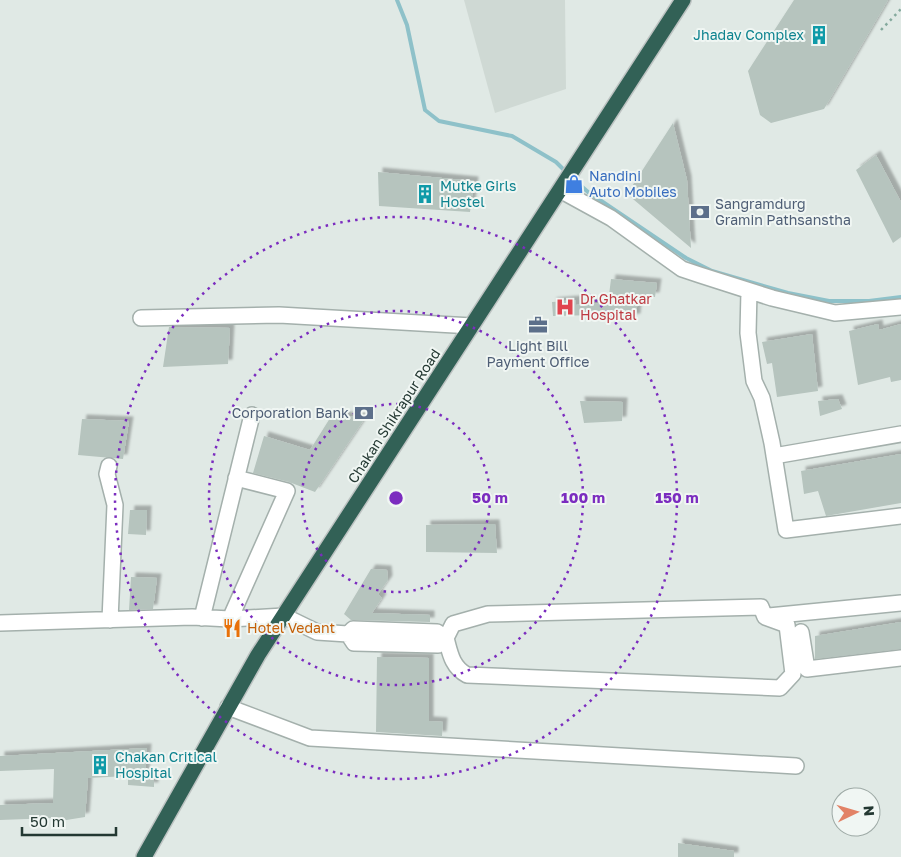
<svg xmlns="http://www.w3.org/2000/svg" width="901" height="857" viewBox="0 0 901 857" font-family="'Golos Text',sans-serif">
<style>
.built{fill:#cfd9d4}
.lines{fill:none;stroke-linecap:round;stroke-linejoin:round}
.stream{stroke:#8ec1c9;stroke-width:4}
.building{fill:#b6c4be;filter:url(#shadow)}
.minor-casing{stroke:#a4b0ac;stroke-width:18}
.highway-casing{stroke:#bdc3c2;stroke-width:18}
.path{stroke:#84a99d;stroke-width:2.5;stroke-dasharray:2.5 4;stroke-linecap:butt}
.minor{stroke:#fff;stroke-width:15}
.highway{stroke:#326156;stroke-width:15}
.ring{fill:none;stroke:#7b2cbf;stroke-width:2.5;stroke-dasharray:2.5 5}
.labels{text-anchor:middle;stroke-width:4;stroke-linejoin:round;paint-order:stroke}
.culture-label{font-size:14px;fill:#0d838f;stroke:#f0f6f3;text-anchor:start}
.shop-label{font-size:14px;fill:#366cbe;stroke:#f0f6f3;text-anchor:start}
.service-label{font-size:14px;fill:#4e5e75;stroke:#f0f6f3;text-anchor:start}
.health-label{font-size:14px;fill:#be3a42;stroke:#f0f6f3;text-anchor:start}
.street-label{font-size:14px;fill:#233832;stroke:#f0f6f3}
.food-label{font-size:14px;fill:#c56008;stroke:#f0f6f3;text-anchor:start}
.centre{fill:#7b2cbf;stroke:#f0f6f3;stroke-width:2.5}
.ring-label{font-size:15px;text-anchor:middle;font-weight:bold;fill:#7b2cbf;stroke:#f0f6f3;stroke-width:4;stroke-linejoin:round;paint-order:stroke}
</style>
<defs>
<filter id="shadow"><feDropShadow dx="4.5" dy="-4.5" stdDeviation="1" flood-color="#0004"/></filter>
</defs>
<rect width="100%" height="100%" fill="#e0e9e5"/>
<path class="built" d="M464,0H565L566,89L495,113Z"/>
<g class="lines">
<path class="stream" d="M397,0L407,25L425,110L439,121L512,136L556,162L566,172
M571,177L588,192L686,258L712,271L788,293L829,301H869L901,297"/>
</g>
<path class="building" d="M794,0H888L824,109L771,123L760,115L748,71Z
M673,123L687,180L691,248L627,194Z
M876,155L901,202V237L893,243L856,170Z
M378,172L474,181L470,212L379,206Z
M611,279L657,283L655,297L638,296L636,318L597,319L596,315L553,316L552,302L576,300V305L608,303Z
M878,324L879,330L901,324V380L891,382L890,377L858,385L849,331Z
M169,327L230,328L228,364L163,367Z
M812,334L818,391L777,397L772,363L767,364L762,342Z
M838,399L842,409L820,416L818,401Z
M580,401L623,402L622,421L584,423Z
M332,415L365,418L315,492L289,482L253,473L264,436L310,450Z
M82,419L129,421L123,459L78,455Z
M901,454V503L826,516L818,491L804,494L801,471Z
M130,510H147L146,535L128,534Z
M495,524L497,553L426,552V525Z
M371,569L387,570L388,580L378,594L382,598L372,613L430,615V622L351,620L344,614Z
M131,577L157,578L153,609L129,610Z
M901,622V649L815,659V636Z
M377,657L429,658V721L443,722L442,736L376,732Z
M147,748L145,774L154,777V787L128,785V776L88,778L85,817L54,822V818L0,820V805L53,803L54,769L0,771V756Z
M678,843L734,851V857H678Z"/>
<g class="lines">
<g class="minor-casing">
<path id="minor" d="M560,190L611,218L682,269L700,275L772,298L835,313L901,307
M749,291L748,333L754,381L762,398L772,443L786,530L901,516
M141,318L279,315L472,326
M774,456L901,434
M109,466L107,474L115,505L110,620
M769,616L901,603
M202,618L252,415
M230,619L287,491L236,478
M0,623L192,617L230,619L284,616L317,632L348,634L353,629L437,632L446,638C450,653 452,667 467,675L780,688L793,674L787,625L765,617L761,607L488,614L453,624L446,638L438,645L354,643L348,634
M801,632L807,669L901,658
M228,707L310,738L796,766"/>
</g>
<g class="highway-casing">
<path id="highway" d="M144,857L258,655L683,0"/>
</g>
<path class="path" d="M881,30L901,9"/>
<use href="#minor" class="minor"/>
<use href="#highway" class="highway"/>
</g>
<g class="ring">
<circle cx="396" cy="498" r="94"/>
<circle cx="396" cy="498" r="187"/>
<circle cx="396" cy="498" r="281"/>
</g>
<defs>
<g id="building-bare" transform="scale(1.5)"><path d="M-4-6H4V6H1V3H-1V6H-4ZM-2.5-4.3h1.7v1.8h-1.7ZM.8-4.3h1.7v1.8H.8ZM-2.5-1h1.7V.8h-1.7ZM.8-1h1.7V.8H.8Z" fill="#0f9aa8" stroke="#f0f6f3" stroke-width="2.5" paint-order="stroke"/></g>
<g id="shop-bare" transform="scale(1.5)"><path d="M-5-2.5h2.3a2.7 3.5 0 0 1 5.4 0H5L5.5 6h-11ZM-1.5-2.5h3a1.5 2.3 0 0 0-3 0Z" fill="#3f7fe0" stroke="#f0f6f3" stroke-width="2.5" paint-order="stroke"/></g>
<g id="bank-bare" transform="scale(1.5)"><path d="M-6-4H6V4H-6ZM0-2.3a2.3 2.3 0 1 0 0 4.6a2.3 2.3 0 1 0 0-4.6Z" fill="#5c6f8a" stroke="#f0f6f3" stroke-width="2.5" paint-order="stroke"/></g>
<g id="hospital-bare" transform="scale(1.5)"><path d="M-5-5h3v3.5h4V-5h3V5h-3V1.5h-4V5h-3Z" fill="#e0444e" stroke="#f0f6f3" stroke-width="2.5" paint-order="stroke"/></g>
<g id="office-bare" transform="scale(1.5)"><path d="M-6-3h4V-5.5h4V-3h4V5H-6ZM-1-4.5V-3h2v-1.5ZM-6 0V1H6V0Z" fill="#5c6f8a" stroke="#f0f6f3" stroke-width="2.5" paint-order="stroke"/></g>
<g id="restaurant-bare" transform="scale(1.5)"><path d="M-5-6h1v4h1v-4h1v4h1v-4h1v5L-1.5 .5V6h-2V.5L-5-1ZM5-6V6H3V1.5H1.5Q1.5-4 5-6Z" fill="#e8710a" stroke="#f0f6f3" stroke-width="2.5" paint-order="stroke"/></g>
</defs>
<g fill-rule="evenodd">
<use href="#building-bare" x="819" y="35"/>
<use href="#shop-bare" x="574" y="184"/>
<use href="#building-bare" x="425" y="194"/>
<use href="#bank-bare" x="700" y="212"/>
<use href="#hospital-bare" x="565" y="307"/>
<use href="#office-bare" x="538" y="325"/>
<use href="#bank-bare" x="364" y="413"/>
<use href="#restaurant-bare" x="232" y="628"/>
<use href="#building-bare" x="100" y="765"/>
</g>
<g class="labels">
<g class="culture-label">
<text x="804" y="40" text-anchor="end">Jhadav Complex</text>
<text x="440" y="191">Mutke Girls<tspan x="440" dy="16">Hostel</tspan></text>
<text x="115" y="762">Chakan Critical<tspan x="115" dy="16">Hospital</tspan></text>
</g>
<g class="shop-label">
<text x="589" y="181">Nandini<tspan x="589" dy="16">Auto Mobiles</tspan></text>
</g>
<g class="service-label">
<text x="715" y="209">Sangramdurg<tspan x="715" dy="16">Gramin Pathsanstha</tspan></text>
<text x="538" y="351" text-anchor="middle">Light Bill<tspan x="538" dy="16">Payment Office</tspan></text>
<text x="349" y="418" text-anchor="end">Corporation Bank</text>
</g>
<g class="health-label">
<text x="580" y="304">Dr Ghatkar<tspan x="580" dy="16">Hospital</tspan></text>
</g>
<g class="street-label">
<text transform="translate(394 416) rotate(-57)" y="5">Chakan Shikrapur Road</text>
</g>
<g class="food-label">
<text x="247" y="633">Hotel Vedant</text>
</g>
</g>
<circle cx="396" cy="498" r="8" class="centre"/>
<g class="ring-label">
<text x="490" y="503">50 m</text>
<text x="583" y="503">100 m</text>
<text x="677" y="503">150 m</text>
</g>
<g transform="translate(856 812) rotate(85)"><circle r="24" fill="#f0f6f3" stroke="#9eaaa6"/>
<path d="M0-4L9 19L0 12L-9 19Z" fill="#e28266"/>
<text y="-8" font-size="14" font-weight="bold" text-anchor="middle" fill="#233832">N</text>
</g>
<path d="M22 827v8h94v-8" fill="none" stroke="#233832" stroke-width="2.5"/>
<text x="30" y="827" font-size="15" fill="#233832" stroke="#f0f6f3" stroke-width="4" paint-order="stroke">50 m</text>
</svg>
